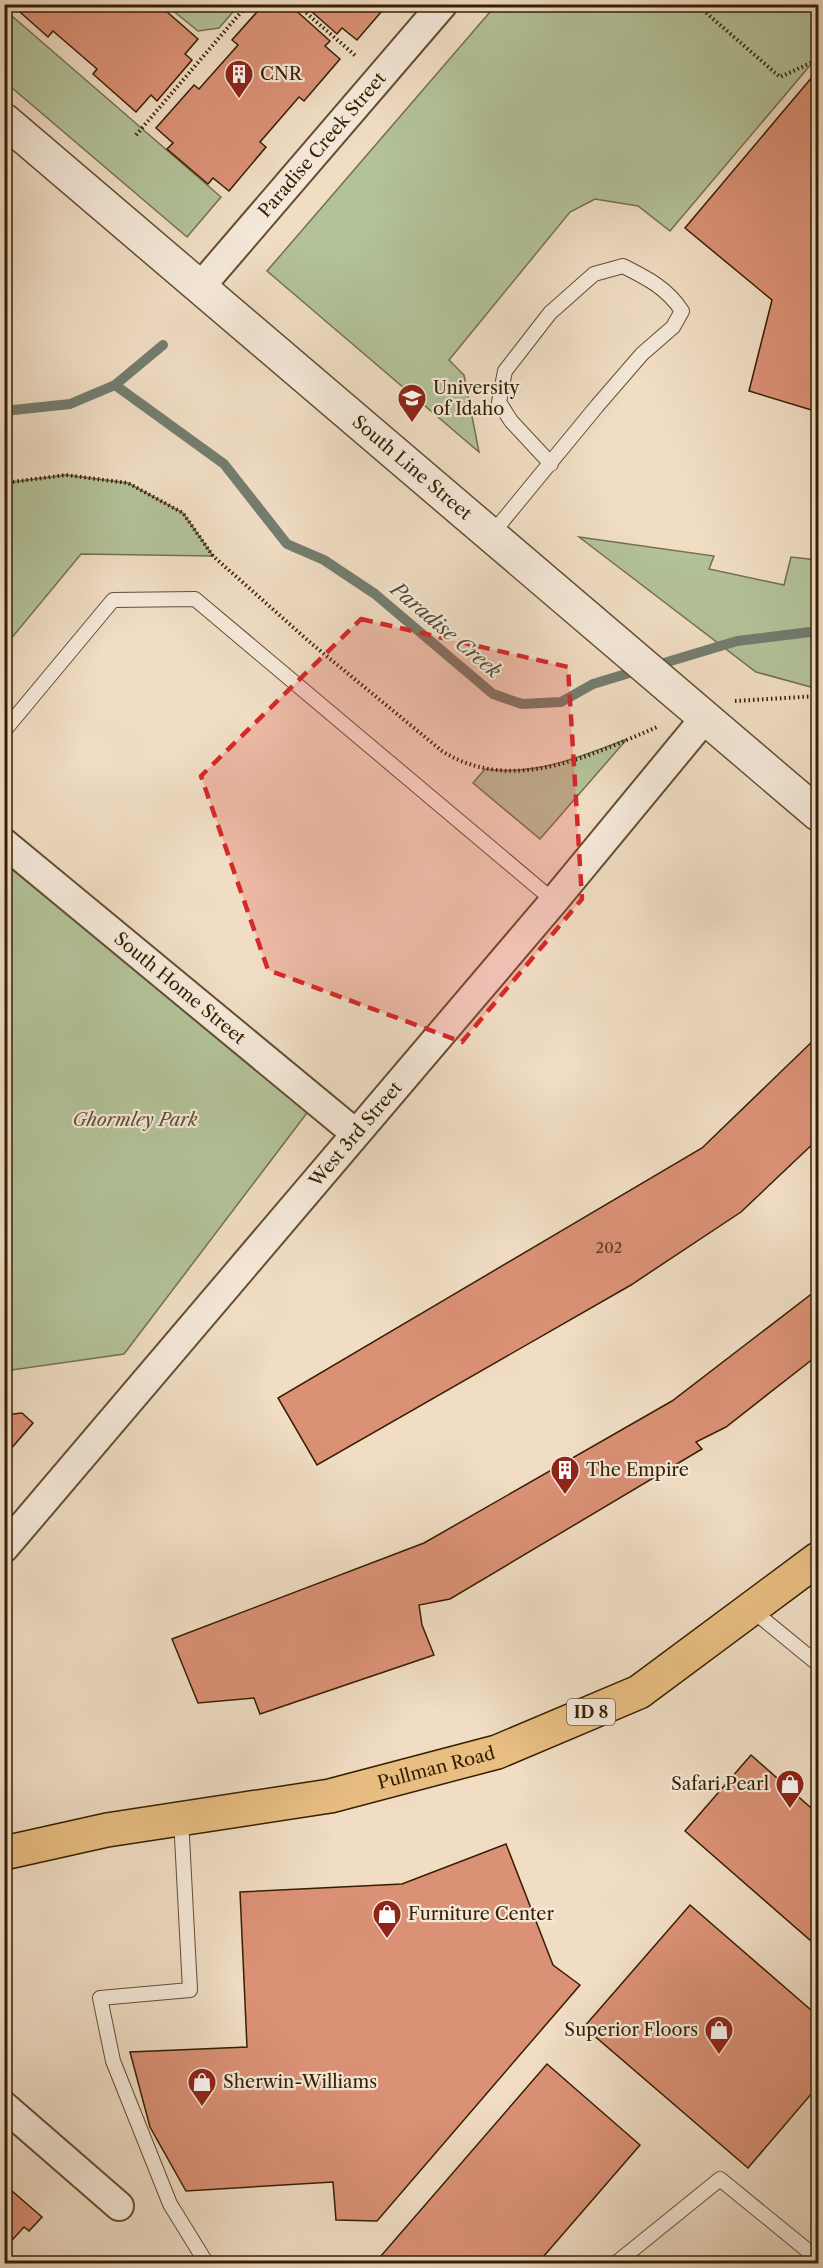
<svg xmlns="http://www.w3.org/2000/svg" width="823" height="2268" viewBox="0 0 823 2268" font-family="'Libre Caslon Text',serif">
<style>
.green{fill:#b3c299;stroke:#74704c;stroke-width:1.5}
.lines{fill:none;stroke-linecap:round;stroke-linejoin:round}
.stream{stroke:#737d6f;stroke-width:10}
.building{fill:#db9176;stroke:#361f00;stroke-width:1.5}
.service-casing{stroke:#644e31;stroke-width:16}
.minor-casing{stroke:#644e31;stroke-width:32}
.tertiary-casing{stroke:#644e31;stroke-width:36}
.primary-casing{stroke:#361f00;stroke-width:36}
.path{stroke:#361f00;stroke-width:4;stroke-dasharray:1.5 3;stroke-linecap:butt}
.service{stroke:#f5e9d9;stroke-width:14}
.minor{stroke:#f5e9d9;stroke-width:28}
.tertiary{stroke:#f5e9d9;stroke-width:33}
.primary{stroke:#e8be82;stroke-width:33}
.marked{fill:#d62828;fill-opacity:0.2;stroke:#d62828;stroke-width:4.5;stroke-dasharray:12 8;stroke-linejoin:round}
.labels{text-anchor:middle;stroke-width:4.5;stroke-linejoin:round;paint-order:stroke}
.number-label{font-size:15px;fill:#5f3c1e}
.shield{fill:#f5e9d9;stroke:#6f5c41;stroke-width:1.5}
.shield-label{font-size:16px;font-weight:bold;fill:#361f00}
.poi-label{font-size:18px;fill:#361f00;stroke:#f5e9d9;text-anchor:start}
.street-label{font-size:18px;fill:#361f00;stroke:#f5e9d9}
.park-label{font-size:18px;font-style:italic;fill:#5c502e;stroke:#f5e9d9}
.water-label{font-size:20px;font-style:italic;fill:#544e38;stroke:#f5e9d9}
</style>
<rect width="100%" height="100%" fill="#f0ddc4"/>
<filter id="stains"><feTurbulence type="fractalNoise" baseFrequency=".00333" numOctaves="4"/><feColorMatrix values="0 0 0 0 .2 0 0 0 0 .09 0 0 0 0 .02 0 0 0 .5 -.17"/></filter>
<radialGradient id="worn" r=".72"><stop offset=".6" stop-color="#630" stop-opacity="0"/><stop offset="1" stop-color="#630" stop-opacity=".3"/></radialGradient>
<path class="green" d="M166,5H239L219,28L198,31Z
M496,5H818V56L670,231L638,206L595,199L570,212L449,360L464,375L479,452L267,271Z
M5,10L221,197L187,237L5,82Z
M66,475L128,483L183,513L213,556L81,554L5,646V483Z
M579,537L714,556L709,569L784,585L791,557L818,560V689L756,672Z
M627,739L540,839L473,783L485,769C535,776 580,757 627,739Z
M4,843L316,1101L124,1354L5,1371Z"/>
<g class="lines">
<path class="stream" d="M115,385L224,464L287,544L324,560L375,594L493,694L522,704L561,702L593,684L639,670
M4,411L70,404L115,385L163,345
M654,666L737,641L818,631"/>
</g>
<path class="building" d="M11,4H145L149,8L152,4H158L198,39L185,54L192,60L157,101L151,95L136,112L93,74L97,69L53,31L48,37Z
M264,4H277L286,12L291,6L330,41L325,46L340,59L304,101L299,97L260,142L266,147L229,191L213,178L208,184L167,149L173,143L156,128L194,85L199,89L238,45L232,40Z
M303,4H388L357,40L342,28L337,34Z
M818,70V412L749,391L772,300L685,228Z
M818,1036V1139L741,1212L631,1285L317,1465L278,1398L702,1148Z
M818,1289V1355L726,1427L696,1442L702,1449L450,1599L419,1605L422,1625L434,1655L260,1714L254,1698L198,1703L172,1639L424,1543L672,1401Z
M22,1413L33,1423L4,1457V1415Z
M751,1755L818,1814V1947L685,1831Z
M506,1844L553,1965L580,1985L377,2221L336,2220L333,2182L186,2191L150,2127L130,2052L247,2047L240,1892L402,1884Z
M690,1905L818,2016V2086L748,2168L584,2027Z
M547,2064L640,2145L537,2264H374Z
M4,2184L42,2217L29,2231L24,2227L4,2249Z"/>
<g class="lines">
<g class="service-casing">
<path id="service" d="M491,535L597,406L642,354L673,327L682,311C667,288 647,278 623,266L594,274L550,313L505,371L499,402L511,421L551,464
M4,731L113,600L195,599L554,901
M752,1610L818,1664
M181,1818L190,1990L100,1998L113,2061L170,2204L207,2264
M615,2264L720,2179L818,2259"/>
</g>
<g class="minor-casing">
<g id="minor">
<path id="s1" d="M201,286L443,4"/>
<path id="s2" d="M4,843L355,1133"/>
<path id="s3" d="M4,1548L554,901L705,718"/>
<path d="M4,2106L119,2206"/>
</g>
</g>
<g class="tertiary-casing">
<g id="tertiary">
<path id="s4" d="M4,120L818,814"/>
</g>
</g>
<g class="primary-casing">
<g id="primary">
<path id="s5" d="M4,1853L107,1830L330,1796L497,1752L639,1692L818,1559"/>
</g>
</g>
<path class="path" d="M296,4L357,57
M696,4L780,77L815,61L818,56
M136,135L248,4
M4,483L66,475L128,483L183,513L213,556L312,644L442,751C512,795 589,756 657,727
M735,701L818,696"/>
<use href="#service" class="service"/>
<use href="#minor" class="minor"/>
<use href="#tertiary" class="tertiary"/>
<use href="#primary" class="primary"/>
</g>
<path class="marked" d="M361,619L568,667L582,899L462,1042L268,970L201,776Z"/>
<defs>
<g id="building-pin" transform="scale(1.5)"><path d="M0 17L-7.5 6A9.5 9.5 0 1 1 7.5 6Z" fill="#8f2418" stroke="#f5e9d9"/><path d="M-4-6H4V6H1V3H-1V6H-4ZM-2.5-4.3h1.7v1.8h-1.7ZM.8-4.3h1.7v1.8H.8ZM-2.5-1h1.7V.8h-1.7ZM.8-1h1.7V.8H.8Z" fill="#fff"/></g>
<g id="university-pin" transform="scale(1.5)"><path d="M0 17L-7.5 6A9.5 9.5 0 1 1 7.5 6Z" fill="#8f2418" stroke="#f5e9d9"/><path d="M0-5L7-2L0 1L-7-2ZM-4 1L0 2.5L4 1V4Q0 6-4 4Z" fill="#fff"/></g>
<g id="shop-pin" transform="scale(1.5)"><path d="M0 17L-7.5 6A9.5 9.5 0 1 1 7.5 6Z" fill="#8f2418" stroke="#f5e9d9"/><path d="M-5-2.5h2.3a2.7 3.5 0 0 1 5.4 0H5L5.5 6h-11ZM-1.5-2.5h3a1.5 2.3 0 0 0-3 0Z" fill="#fff"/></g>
</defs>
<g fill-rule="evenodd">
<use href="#building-pin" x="239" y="74"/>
<use href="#university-pin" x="412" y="398"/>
<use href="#building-pin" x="565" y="1470"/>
<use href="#shop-pin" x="790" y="1784"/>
<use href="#shop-pin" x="387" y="1914"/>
<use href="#shop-pin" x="719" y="2030"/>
<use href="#shop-pin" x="202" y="2082"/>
</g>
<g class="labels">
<g class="number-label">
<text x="609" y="1253">202</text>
</g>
<rect class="shield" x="567" y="1699" width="48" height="26" rx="4.5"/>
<g class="shield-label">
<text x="591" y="1718">ID 8</text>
</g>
<g class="poi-label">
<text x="260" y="80">CNR</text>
<text x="433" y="394">University<tspan x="433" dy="21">of Idaho</tspan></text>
<text x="586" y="1476">The Empire</text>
<text x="769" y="1790" text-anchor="end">Safari Pearl</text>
<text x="408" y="1920">Furniture Center</text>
<text x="698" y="2036" text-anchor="end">Superior Floors</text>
<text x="223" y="2088">Sherwin-Williams</text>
</g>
<g class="street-label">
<text dy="6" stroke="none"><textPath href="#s1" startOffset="186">Paradise Creek Street</textPath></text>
<text dy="6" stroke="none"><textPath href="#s4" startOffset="536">South Line Street</textPath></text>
<text dy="6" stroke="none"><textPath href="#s2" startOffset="228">South Home Street</textPath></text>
<text dy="6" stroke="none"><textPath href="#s3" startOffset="543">West 3rd Street</textPath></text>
<text dy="6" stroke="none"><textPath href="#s5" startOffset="441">Pullman Road</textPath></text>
</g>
<g class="park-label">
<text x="135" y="1126">Ghormley Park</text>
</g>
<g class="water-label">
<text transform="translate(446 630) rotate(40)" y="7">Paradise Creek</text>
</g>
</g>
<rect width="823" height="2268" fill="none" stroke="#f0ddc4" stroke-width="24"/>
<rect x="6" y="6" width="811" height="2256" fill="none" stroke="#361f00" stroke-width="3"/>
<rect x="12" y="12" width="799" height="2244" fill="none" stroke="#361f00" stroke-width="1.5"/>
<rect width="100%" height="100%" filter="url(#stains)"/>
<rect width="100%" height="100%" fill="url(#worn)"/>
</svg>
